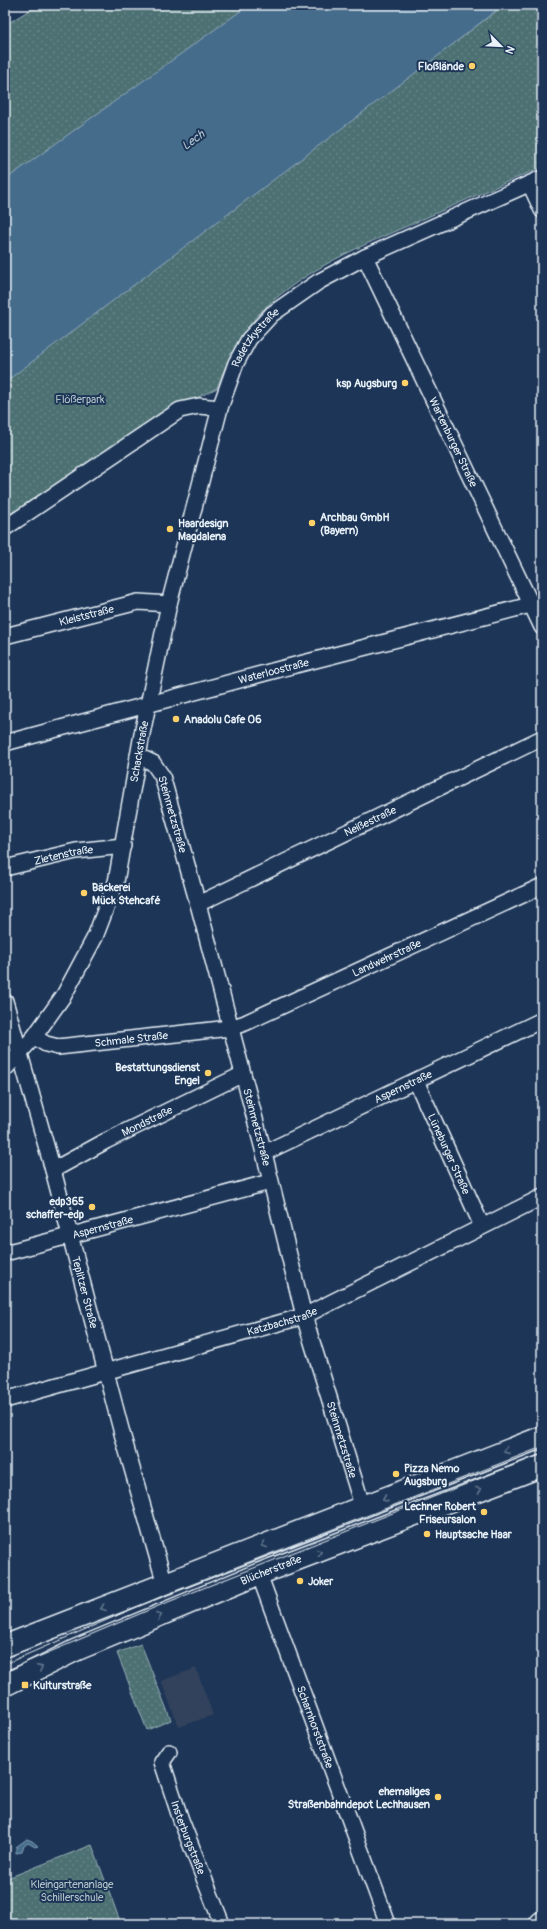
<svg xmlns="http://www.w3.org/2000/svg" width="547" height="1929" viewBox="0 0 547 1929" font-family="Pangolin,sans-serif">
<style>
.built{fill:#30425c}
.park{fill:url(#park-dots);stroke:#9ab1b6}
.water{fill:#446c8b;stroke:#86a1b7}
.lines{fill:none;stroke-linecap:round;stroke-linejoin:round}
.street-casing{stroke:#e8f1f8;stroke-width:18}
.secondary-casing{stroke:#e8f1f8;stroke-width:24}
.street{stroke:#1d3557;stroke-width:15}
.secondary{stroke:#1d3557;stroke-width:21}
.tram{stroke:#e8f1f8;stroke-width:1}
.oneway{stroke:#64778f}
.poi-dot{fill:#ffd166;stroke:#1d3557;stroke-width:1.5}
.labels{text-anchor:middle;stroke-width:4;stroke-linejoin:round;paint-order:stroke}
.poi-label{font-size:11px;font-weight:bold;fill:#e8f1f8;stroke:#1d3557;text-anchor:start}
.street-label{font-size:11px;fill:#e8f1f8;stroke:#1d3557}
.park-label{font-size:11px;fill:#b2c4c9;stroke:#1d3557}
.water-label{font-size:12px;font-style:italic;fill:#afc2d2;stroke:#1d3557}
</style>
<defs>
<pattern id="park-dots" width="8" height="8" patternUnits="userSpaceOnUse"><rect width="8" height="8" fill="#4d7173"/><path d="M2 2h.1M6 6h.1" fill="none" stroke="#678688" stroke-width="1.8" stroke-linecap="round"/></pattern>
</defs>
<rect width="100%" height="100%" fill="#1d3557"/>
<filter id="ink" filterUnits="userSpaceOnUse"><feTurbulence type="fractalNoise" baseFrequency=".025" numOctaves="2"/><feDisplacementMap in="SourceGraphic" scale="8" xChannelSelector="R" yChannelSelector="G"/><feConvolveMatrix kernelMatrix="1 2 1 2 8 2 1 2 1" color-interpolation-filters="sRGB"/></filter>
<g filter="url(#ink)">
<path class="built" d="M196,1668L213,1715L179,1727L161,1681Z"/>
<path class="park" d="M38,5H249L5,180V25Z
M504,5H542V167C499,185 457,204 414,223C361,246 305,269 263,310C241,332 227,360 217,388L178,407L5,517V382L439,55Z
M141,1644L171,1720L147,1730L117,1653Z
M92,1845L121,1924H5V1879Z"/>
<path class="water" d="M249,5H503L439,55L5,382V180Z
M27,1839L32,1841L38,1846L35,1847L28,1843L24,1846L22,1852L16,1853V1847Z"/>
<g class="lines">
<g class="street-casing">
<g id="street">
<path d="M530,184L542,210"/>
<path id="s1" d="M365,257L542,627"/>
<path d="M5,528L180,410L199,406L220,408"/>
<path id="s2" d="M5,636L138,602L169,604"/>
<path id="s3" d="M5,743L280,669L542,602"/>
<path id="s4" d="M138,756L153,763L162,776L198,904L264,1153L304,1316L363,1508"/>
<path id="s5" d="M5,868L76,851L123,846"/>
<path id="s6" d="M198,904L542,738"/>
<path id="s7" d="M5,1001L53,1170L123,1437L165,1584"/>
<path id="s8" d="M34,1037L46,1044L58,1047L230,1028L245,1023L542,886"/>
<path id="s9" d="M5,1069L34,1037L64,995L95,937L116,882L142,734L169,604L220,408L236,363L249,339L272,314L318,282L365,257L542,178"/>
<path id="s10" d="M416,1081L482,1226"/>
<path id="s11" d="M264,1153L542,1020"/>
<path id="s12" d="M53,1170L106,1141L243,1074"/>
<path id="s13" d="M5,1253L270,1182"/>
<path id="s14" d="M5,1400L304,1316L542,1197"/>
<path id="s15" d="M259,1574L388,1924"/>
<path id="s16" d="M169,1752L162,1762L181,1820L222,1924"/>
</g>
</g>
<g class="secondary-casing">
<g id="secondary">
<path d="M5,1646L542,1437"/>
<path id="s17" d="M5,1685L76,1650L259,1574L542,1466"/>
<path d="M540,1924L542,1922"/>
</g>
</g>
<use href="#street" class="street"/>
<use href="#secondary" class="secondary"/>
<path class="tram" d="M5,1664L160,1597L542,1447
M5,1671L163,1604L542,1454"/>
</g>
<defs><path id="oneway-chevron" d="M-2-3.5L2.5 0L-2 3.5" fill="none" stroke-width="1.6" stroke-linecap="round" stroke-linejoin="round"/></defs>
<g class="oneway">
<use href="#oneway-chevron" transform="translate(506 1451) rotate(158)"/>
<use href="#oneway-chevron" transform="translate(479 1490) rotate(-21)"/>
<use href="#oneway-chevron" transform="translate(385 1499) rotate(158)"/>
<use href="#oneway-chevron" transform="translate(264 1545) rotate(159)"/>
<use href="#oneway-chevron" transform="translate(319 1552) rotate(-21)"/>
<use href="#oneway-chevron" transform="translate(103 1608) rotate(160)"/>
<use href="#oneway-chevron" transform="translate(159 1616) rotate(-22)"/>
<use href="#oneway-chevron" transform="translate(40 1668) rotate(-26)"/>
</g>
</g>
<g class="poi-dot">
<circle cx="472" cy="66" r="4"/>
<circle cx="405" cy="383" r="4"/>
<circle cx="312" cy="523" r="4"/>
<circle cx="170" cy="529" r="4"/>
<circle cx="176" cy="719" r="4"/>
<circle cx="84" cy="893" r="4"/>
<circle cx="208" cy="1073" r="4"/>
<circle cx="92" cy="1207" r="4"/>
<circle cx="396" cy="1474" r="4"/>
<circle cx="484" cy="1512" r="4"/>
<circle cx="427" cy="1534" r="4"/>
<circle cx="300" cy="1581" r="4"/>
<rect x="21" y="1681" width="8" height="8" rx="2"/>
<circle cx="438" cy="1797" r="4"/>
</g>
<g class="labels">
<g class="poi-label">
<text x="464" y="70" text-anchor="end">Floßlände</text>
<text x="397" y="387" text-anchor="end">ksp Augsburg</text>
<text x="320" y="521">Archbau GmbH<tspan x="320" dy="13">(Bayern)</tspan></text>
<text x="178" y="527">Haardesign<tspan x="178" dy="13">Magdalena</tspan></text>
<text x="184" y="723">Anadolu Cafe 06</text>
<text x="92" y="891">Bäckerei<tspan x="92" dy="13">Mück Stehcafé</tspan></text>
<text x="200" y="1071" text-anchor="end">Bestattungsdienst<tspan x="200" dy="13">Engel</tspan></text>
<text x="84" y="1205" text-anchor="end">edp365<tspan x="84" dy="13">schaffer-edp</tspan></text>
<text x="404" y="1472">Pizza Nemo<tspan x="404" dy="13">Augsburg</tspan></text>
<text x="476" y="1510" text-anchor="end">Lechner Robert<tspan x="476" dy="13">Friseursalon</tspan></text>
<text x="435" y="1538">Hauptsache Haar</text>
<text x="308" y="1585">Joker</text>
<text x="33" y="1689">Kulturstraße</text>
<text x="430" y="1795" text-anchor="end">ehemaliges<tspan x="430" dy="13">Straßenbahndepot Lechhausen</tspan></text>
</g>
<g class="street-label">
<text dy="4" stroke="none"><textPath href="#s9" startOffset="785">Radetzkystraße</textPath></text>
<text dy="4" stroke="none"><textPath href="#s1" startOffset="205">Wartenburger Straße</textPath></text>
<text dy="4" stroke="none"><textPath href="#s2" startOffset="84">Kleiststraße</textPath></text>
<text dy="4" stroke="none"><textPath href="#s3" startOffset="278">Waterloostraße</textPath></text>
<text dy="4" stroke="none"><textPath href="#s9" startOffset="352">Schackstraße</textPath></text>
<text dy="4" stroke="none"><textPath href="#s4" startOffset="72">Steinmetzstraße</textPath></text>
<text dy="4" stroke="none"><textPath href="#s6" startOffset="191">Neißestraße</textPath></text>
<text dy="4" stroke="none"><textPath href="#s5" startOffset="60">Zietenstraße</textPath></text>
<text dy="4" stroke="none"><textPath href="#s8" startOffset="371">Landwehrstraße</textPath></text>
<text dy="4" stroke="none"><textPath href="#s8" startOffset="100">Schmale Straße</textPath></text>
<text dy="4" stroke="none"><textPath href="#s11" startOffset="154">Aspernstraße</textPath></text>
<text dy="4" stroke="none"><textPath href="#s12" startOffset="106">Mondstraße</textPath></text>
<text dy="4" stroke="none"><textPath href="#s4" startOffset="396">Steinmetzstraße</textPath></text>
<text dy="4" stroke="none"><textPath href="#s10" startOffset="80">Lüneburger Straße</textPath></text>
<text dy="4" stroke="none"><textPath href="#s13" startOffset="101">Aspernstraße</textPath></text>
<text dy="4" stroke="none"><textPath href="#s7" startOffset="302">Teplitzer Straße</textPath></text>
<text dy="4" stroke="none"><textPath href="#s14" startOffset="288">Katzbachstraße</textPath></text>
<text dy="4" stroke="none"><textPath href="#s4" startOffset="720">Steinmetzstraße</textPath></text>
<text dy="4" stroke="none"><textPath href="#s17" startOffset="290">Blücherstraße</textPath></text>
<text dy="4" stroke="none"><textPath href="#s15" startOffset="163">Scharnhorststraße</textPath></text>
<text dy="4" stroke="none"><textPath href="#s16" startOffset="92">Insterburgstraße</textPath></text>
</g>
<g class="park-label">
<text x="80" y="403">Flößerpark</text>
<text x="72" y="1888">Kleingartenanlage<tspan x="72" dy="13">Schillerschule</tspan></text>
</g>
<g class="water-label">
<text transform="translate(193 140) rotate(-36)" y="4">Lech</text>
</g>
</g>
<rect width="547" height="1929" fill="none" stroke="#1d3557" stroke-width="20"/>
<rect x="10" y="10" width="527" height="1909" fill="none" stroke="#e8f1f8" stroke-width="1.5" filter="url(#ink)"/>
<g transform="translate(501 46) rotate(114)" stroke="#1d3557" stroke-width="3" paint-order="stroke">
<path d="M0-3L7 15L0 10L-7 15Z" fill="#e8f1f8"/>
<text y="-6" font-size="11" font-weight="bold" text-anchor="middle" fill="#e8f1f8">N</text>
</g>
</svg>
